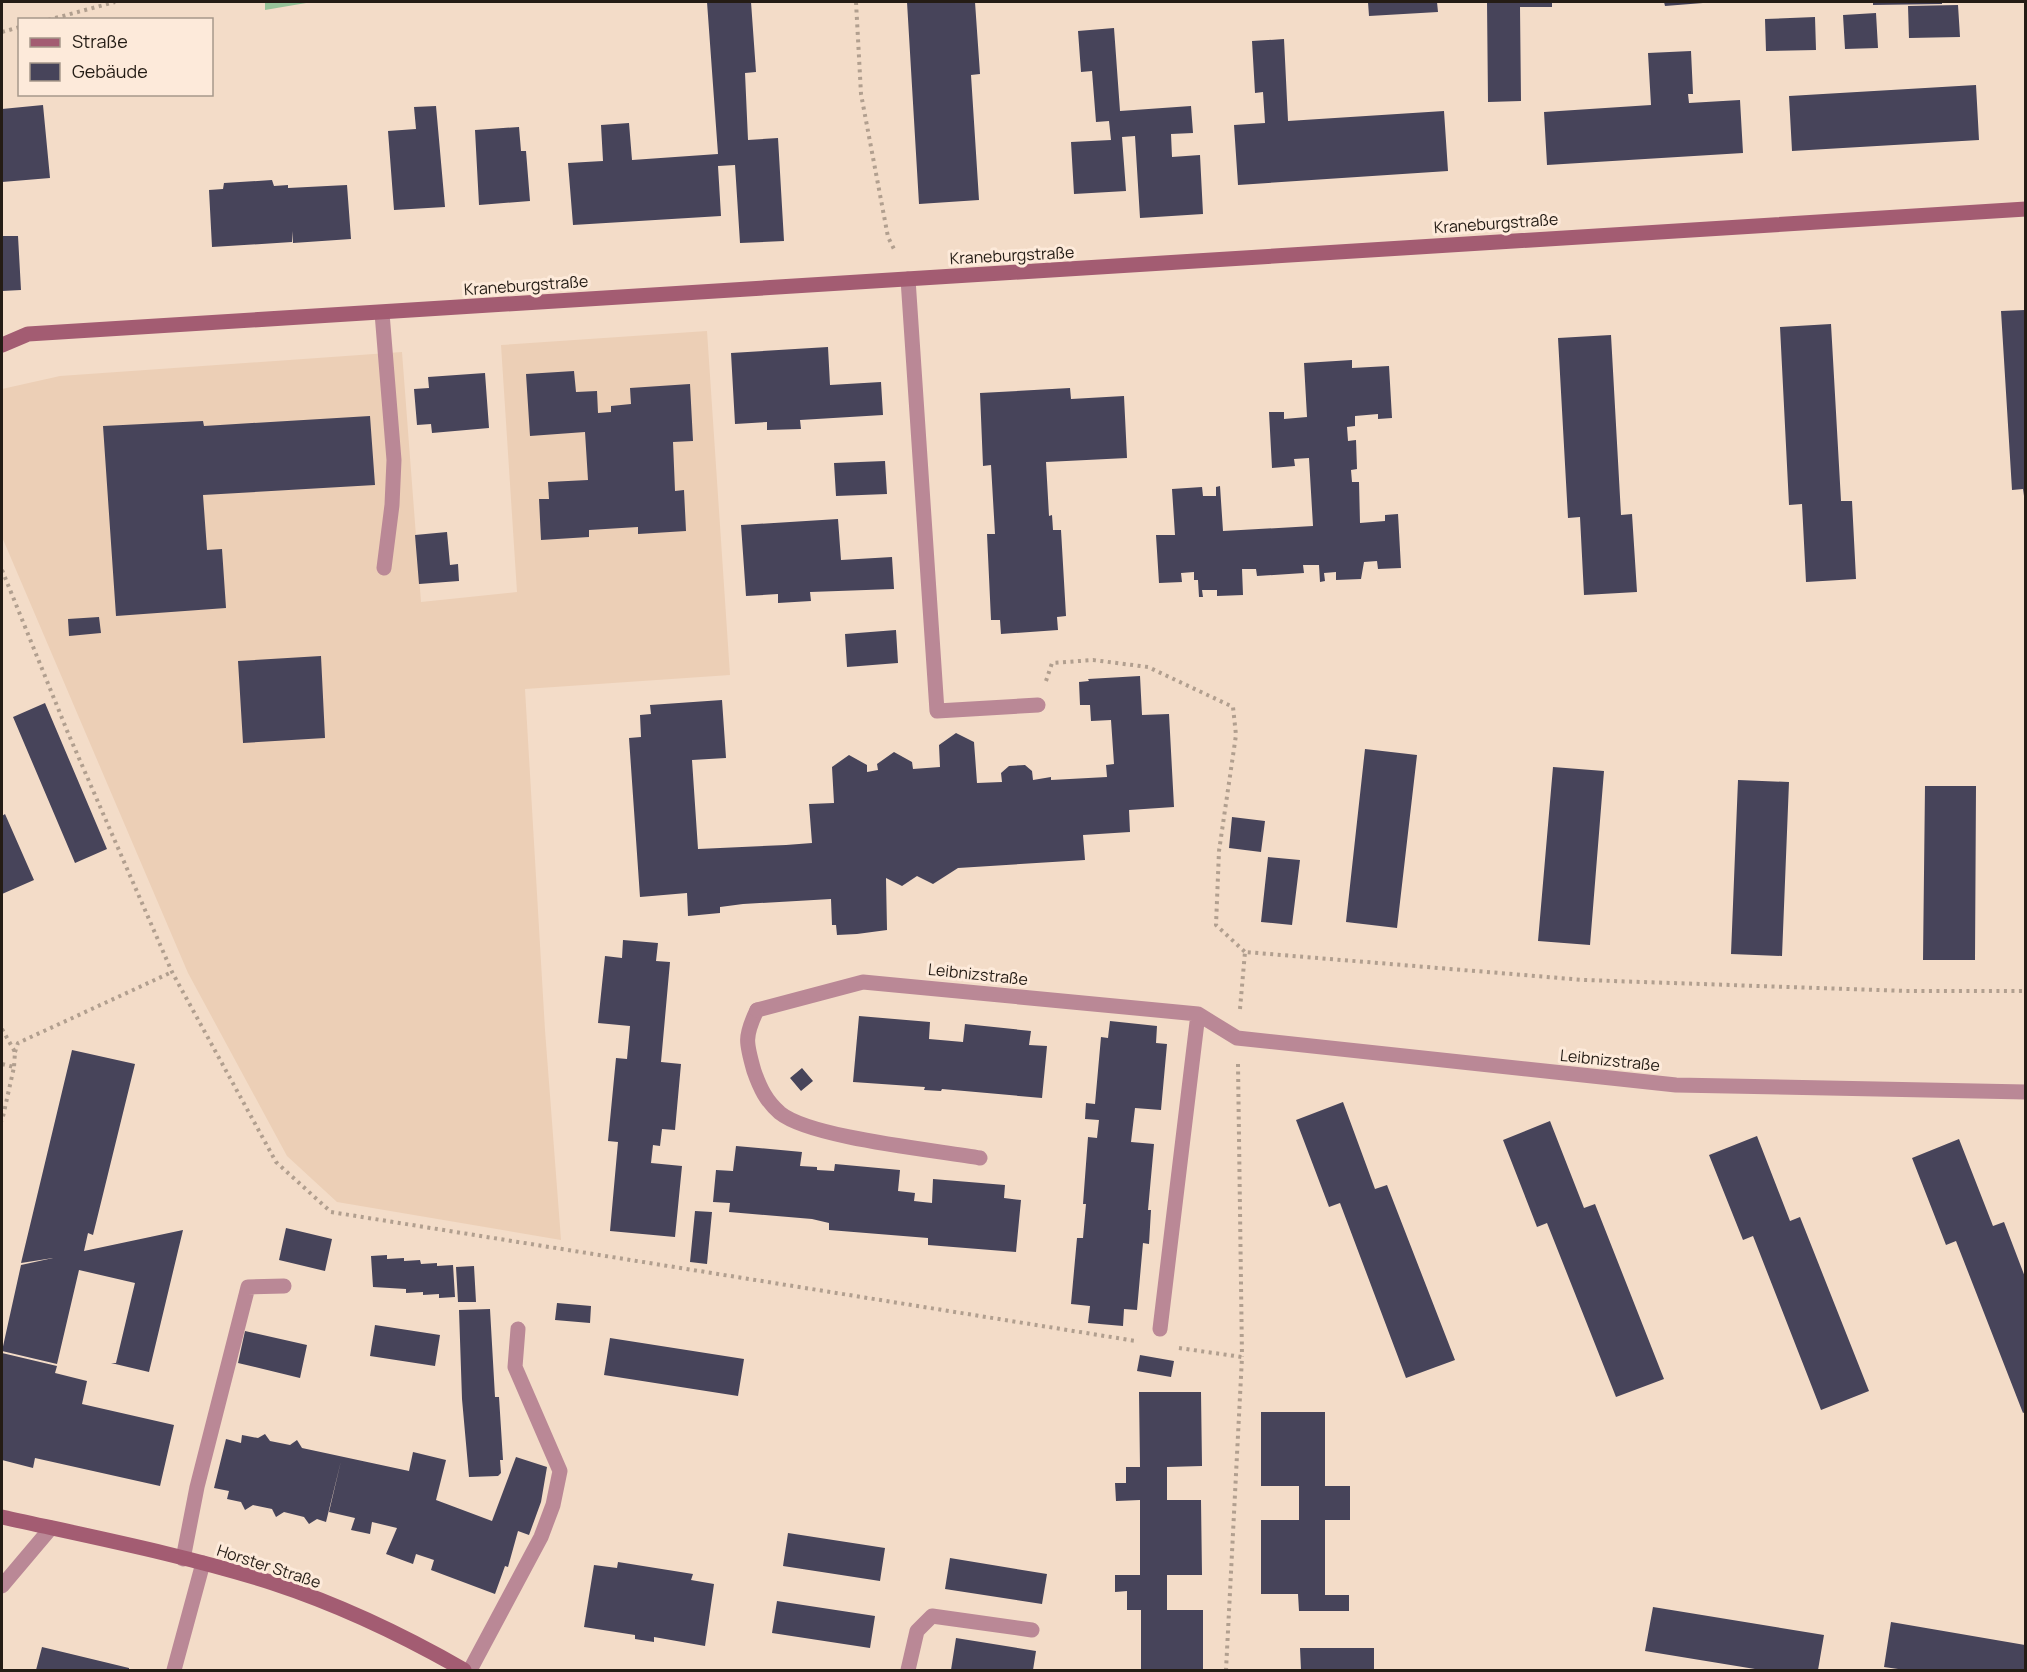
<svg xmlns="http://www.w3.org/2000/svg" width="2027" height="1672" viewBox="0 0 2027 1672" font-family="Manrope,sans-serif">
<style>
.built{fill:#eccfb6}
.green{fill:#97c399}
.building{fill:#47445a}
.lines{fill:none;stroke-linecap:round;stroke-linejoin:round}
.path{stroke:#b19f8f;stroke-width:4;stroke-dasharray:3 4.5;stroke-linecap:butt}
.lane{stroke:#ba8896;stroke-width:15}
.street{stroke:#ba8896;stroke-width:15}
.secondary{stroke:#a35c72;stroke-width:15}
.labels{text-anchor:middle;stroke-width:6;stroke-linejoin:round;paint-order:stroke}
.street-label{font-size:16px;fill:#241c15;stroke:#fdeada}
</style>
<rect width="100%" height="100%" fill="#f3dcc8"/>
<path class="built" d="M707,331L730,675L525,689L545,1030L561,1240L337,1202L287,1156L188,973L2,537V389L60,376L402,352L421,602L517,592L501,345Z"/>
<path class="green" d="M265,2H312L265,10Z"/>
<path class="building" d="M707,2H751L756,72L745,73L748,140L778,138L784,241L740,243L735,165L718,166L721,216L573,225L568,163L603,161L601,125L629,123L632,160L718,154Z
M907,2H975L980,74L971,75L979,200L919,204Z
M1368,2H1437L1438,12L1369,16Z
M1487,2H1552V7H1520L1521,101L1488,102Z
M1664,2H1703V3L1665,6Z
M1873,2H1942V4L1873,5Z
M1958,5L1960,37L1909,38L1908,6Z
M1876,13L1878,48L1845,49L1843,15Z
M1815,17L1816,50L1766,51L1765,19Z
M1114,28L1120,111L1191,106L1193,133L1171,134L1172,157L1200,155L1203,214L1140,218L1135,136L1122,137L1126,191L1074,194L1071,142L1111,140L1109,121L1096,122L1092,71L1081,72L1078,31Z
M1284,39L1288,121L1444,111L1448,171L1238,185L1234,125L1265,123L1263,92L1255,93L1252,41Z
M1691,51L1693,94H1688L1689,103L1740,100L1743,153L1547,165L1544,112L1651,105L1648,53Z
M1976,85L1979,140L1792,151L1789,96Z
M43,105L50,178L2,182V109Z
M436,106L445,207L394,210L388,131L416,129L414,107Z
M519,127L521,151H526L530,201L479,205L475,130Z
M272,180L274,186L288,185V188L347,185L351,239L293,243L292,231V242L212,247L209,190L223,189L224,183Z
M2,236H18L21,290L2,291Z
M2025,310V496H2024L2023,489L2012,490L2001,311Z
M1831,324L1841,501H1852L1856,579L1806,582L1802,504L1789,505L1780,327Z
M1611,335L1621,515L1632,514L1637,592L1584,595L1580,517L1568,518L1558,338Z
M828,347L830,385L881,382L883,415L800,420L801,429L767,430V422L735,424L731,353Z
M1352,360V368L1389,366L1392,418L1378,419V414L1355,416V426L1347,427L1348,441L1356,440L1357,469L1351,470L1352,482H1359L1360,523L1385,521V515L1398,514L1401,568L1378,569L1377,561L1364,562L1361,579L1336,580V572L1324,573L1325,581L1320,582L1319,565H1303L1304,573L1257,576L1256,569H1242L1243,595L1217,596V590H1202L1203,597H1199L1198,580H1194V572L1181,573L1182,582L1159,583L1156,535H1175L1172,489L1202,487L1203,496H1216V487L1220,486L1223,531L1313,526L1309,458L1294,459L1295,466L1272,468L1269,412H1284V419L1307,417L1304,363Z
M574,371L576,392L597,391L598,413L611,412V406L631,404L630,388L690,384L693,441L673,442L675,491L684,490L686,531L638,534V527L589,530V537L541,540L539,499H549L548,482L588,480L585,432L530,436L526,374Z
M485,373L489,428L432,433L431,424L417,425L414,389L429,388L428,377Z
M1070,388L1071,399L1124,396L1127,458L1046,462L1049,516L1052,515L1053,530H1061L1066,616L1057,617L1058,630L1001,634L1000,620H991L987,534H995L991,465L983,466L980,393Z
M370,416L375,485L203,495L207,550L222,549L226,608L116,616L103,426L203,421L204,426Z
M885,461L887,494L836,496L834,463Z
M838,519L841,560L892,557L894,589L810,592L811,601L778,603V594L746,596L741,525Z
M447,532L450,565L458,564L459,581L419,584L415,535Z
M99,617L101,633L69,636L68,619Z
M896,630L898,663L847,667L845,634Z
M321,656L325,738L243,743L238,661Z
M1140,676L1142,715L1169,714L1174,807L1129,810L1130,832L1083,835L1085,860L958,868L933,884L917,876L902,886L886,878L887,930L857,934L837,935L836,925H832L831,899L743,904L720,907V913L688,916L687,893L640,897L629,738L641,737L640,715L651,714L650,705L722,700L726,758L692,760L698,849L786,845L812,843L809,804L834,803L832,767L849,755L867,765V772L878,770L877,764L894,752L912,762L913,769L940,767L939,745L956,733L974,742L977,783L1002,782L1001,773L1009,766L1025,765L1032,771L1033,780L1051,777V780L1107,777L1106,765L1114,764L1111,720L1091,721L1090,705H1080L1079,682L1089,681L1088,679Z
M45,703L107,849L75,863L13,717Z
M1365,749L1417,755L1397,928L1346,922Z
M1553,767L1604,771L1590,945L1538,941Z
M1738,780L1789,782L1782,956L1731,954Z
M1925,786H1976L1975,960H1923Z
M5,814L34,880L2,894V816Z
M1232,817L1265,821L1261,852L1229,848Z
M1268,857L1300,860L1292,925L1261,922Z
M623,940L658,943L656,961L670,962L661,1062L681,1064L675,1130L662,1129L660,1146L653,1145L651,1163L682,1166L675,1237L610,1231L618,1142L608,1141L616,1058L627,1059L630,1026L598,1023L605,956L622,958Z
M859,1016L930,1022L929,1039L963,1042L965,1024L1031,1031L1029,1045L1047,1046L1042,1098L942,1089L941,1091L924,1090L925,1087L853,1082Z
M1110,1021L1157,1026L1156,1043L1167,1044L1161,1110L1135,1108L1131,1142L1154,1144L1148,1210H1151L1149,1244L1143,1243L1137,1310L1124,1309L1123,1326L1088,1323L1090,1306L1071,1304L1077,1238H1083L1086,1204H1083L1088,1137L1097,1138L1099,1120L1085,1119L1086,1103L1095,1104L1101,1037L1108,1038Z
M72,1050L135,1064L93,1235L88,1233L84,1251L183,1230L149,1372L111,1363H116L135,1283L79,1270L57,1364L2,1351L21,1265L53,1258L21,1263Z
M802,1068L813,1081L801,1091L790,1078Z
M1343,1102L1375,1189L1387,1185L1455,1360L1406,1378L1340,1203L1329,1207L1296,1120Z
M1550,1121L1584,1208L1595,1204L1664,1379L1616,1397L1547,1223L1537,1227L1503,1140Z
M1757,1136L1790,1221L1800,1217L1869,1391L1821,1410L1753,1236L1743,1240L1709,1155Z
M1959,1139L1993,1226L2004,1222L2025,1277V1412L2023,1413L1956,1241L1946,1245L1912,1158Z
M736,1146L802,1152L800,1166L817,1167V1170L834,1171L835,1164L900,1170L898,1191L915,1193L914,1201L932,1203L933,1179L1005,1185L1004,1198L1021,1200L1016,1252L928,1245V1238L829,1230V1223L812,1219L729,1212L730,1203L713,1202L716,1170L733,1171Z
M695,1211L712,1212L707,1264L690,1262Z
M286,1228L332,1239L325,1271L279,1260Z
M387,1255V1259L404,1258V1261L420,1260L421,1264L437,1263V1266L453,1265L455,1297L439,1298V1294L423,1295V1292L406,1293V1289L373,1287L371,1256Z
M474,1266L476,1302H458L456,1267Z
M557,1303L591,1306L590,1323L555,1320Z
M490,1309L495,1397H499L503,1460H500L501,1473L498,1476L469,1477L462,1399L459,1310Z
M375,1325L440,1335L435,1366L370,1356Z
M245,1331L307,1345L300,1378L238,1363Z
M610,1338L744,1359L738,1396L604,1375Z
M2,1353L57,1366L55,1373L87,1381L82,1404L174,1425L160,1486L35,1458L33,1468L2,1460Z
M1140,1355L1174,1361L1171,1377L1137,1371Z
M1139,1392H1201L1202,1466L1167,1467V1500H1201L1202,1575H1167V1610H1203V1670H1141V1610H1127V1591L1115,1592V1575H1140V1500L1116,1501L1115,1483H1126V1467H1140Z
M1261,1412H1325V1486H1350V1520H1325V1595H1349V1611H1299L1298,1594H1261V1520H1299V1486H1261Z
M265,1434L270,1441L290,1445L297,1440L302,1448L409,1471L413,1452L446,1460L436,1500L492,1521L516,1457L547,1467L541,1502L529,1535L518,1531L508,1567L505,1566L495,1594L431,1570L434,1560L416,1554L413,1564L386,1554L397,1528L372,1522L370,1534L351,1530L355,1518L329,1512L341,1461L326,1522L317,1519L309,1524L304,1517L284,1512L276,1517L272,1509L253,1505L245,1510L241,1502L227,1499L229,1491L214,1488L226,1439L241,1443L242,1435L258,1438Z
M788,1533L885,1548L880,1581L783,1566Z
M950,1558L1047,1574L1042,1604L945,1589Z
M618,1562L693,1574L691,1580L714,1584L705,1646L654,1637V1642L635,1639V1635L584,1627L594,1565L617,1568Z
M777,1601L875,1616L870,1648L772,1633Z
M1653,1607L1824,1635L1818,1670H1761L1645,1651Z
M1891,1622L2025,1645V1670H1905L1884,1667Z
M956,1638L1036,1651L1033,1670H951Z
M42,1647L129,1668V1670H36Z
M1300,1648H1374V1670H1301Z"/>
<g class="lines">
<path class="path" d="M856,2L861,94L888,237L895,251
M48,20L115,2
M2,32L20,27
M2,570L68,733L172,972L276,1162L331,1212L1136,1341
M1046,681L1052,663L1093,660L1148,667L1233,707L1236,735L1219,851L1216,925L1245,952
M1240,1009L1245,952L1584,980L1906,991H2026
M2,1029L15,1052L14,1067
M15,1052L18,1043L172,972
M2,1064L14,1067L2,1121
M1238,1064L1242,1357
M1179,1348L1242,1357L1226,1670"/>
<path class="lane" d="M908,279L937,711L1038,705
M382,313L394,460L392,505L384,568
M757,1010C744,1037 746,1043 754,1071C760,1088 766,1101 780,1113C811,1138 935,1150 980,1158
M183,1559L197,1487L248,1287L284,1286
M2,1586L51,1528
M470,1670L541,1537L553,1505L560,1471L515,1367L518,1329
M908,1670L917,1631L932,1616L1032,1630"/>
<path class="street" d="M757,1010L863,982L1198,1014L1237,1038L1676,1085L2026,1092
M1160,1329L1198,1014
M174,1670L203,1563"/>
<path class="secondary" d="M2,345L28,334L2026,209
M2,1517C92,1537 185,1555 273,1583C340,1605 403,1635 464,1670"/>
</g>
<g class="labels">
<g class="street-label">
<text transform="translate(1496 223) rotate(-4)" y="6">Kraneburgstraße</text>
<text transform="translate(1012 255) rotate(-3)" y="6">Kraneburgstraße</text>
<text transform="translate(526 285) rotate(-4)" y="6">Kraneburgstraße</text>
<text transform="translate(978 974) rotate(6)" y="6">Leibnizstraße</text>
<text transform="translate(1610 1060) rotate(6)" y="6">Leibnizstraße</text>
<text transform="translate(269 1566) rotate(18)" y="6">Horster Straße</text>
</g>
</g>
<rect width="2027" height="1672" fill="none" stroke="#241c15" stroke-width="6"/>
<rect x="18" y="18" width="195" height="78" fill="#fdeada" stroke="#a6988b" stroke-width="1.5"/>
<rect x="30" y="38" width="30" height="9" fill="#a35c72" stroke="#a6988b" stroke-width="1.5"/>
<text x="72" y="48" font-size="18" fill="#241c15">Straße</text>
<rect x="30" y="63" width="30" height="18" fill="#47445a" stroke="#a6988b" stroke-width="1.5"/>
<text x="72" y="78" font-size="18" fill="#241c15">Gebäude</text>
</svg>
